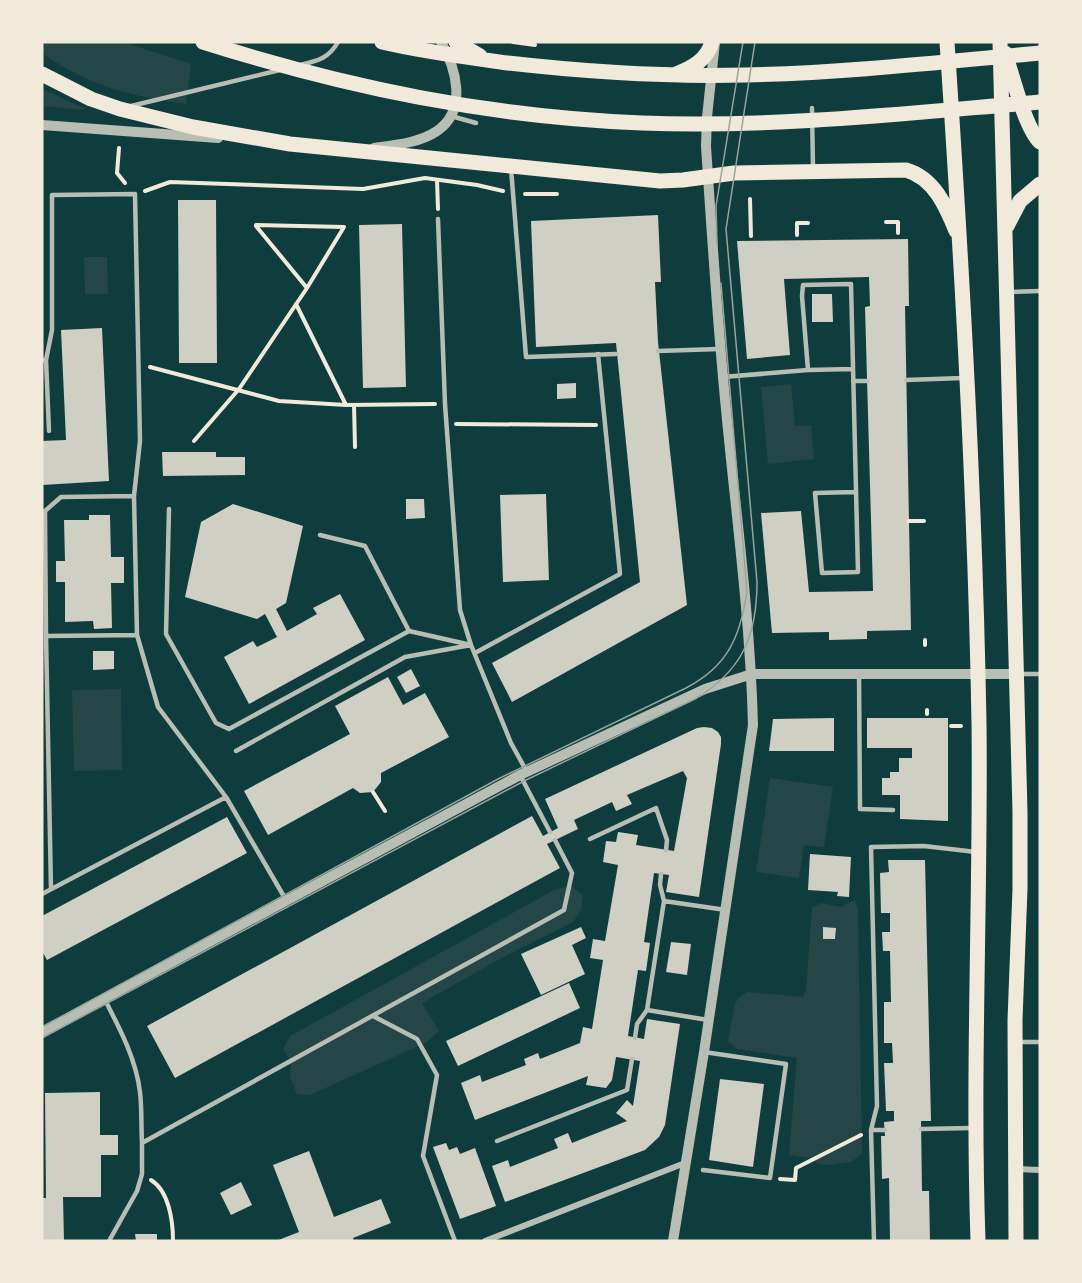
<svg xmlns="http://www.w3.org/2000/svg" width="1082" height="1283" viewBox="0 0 1082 1283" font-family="'Exo 2',sans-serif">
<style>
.green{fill:#244646}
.building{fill:#cfcfc3}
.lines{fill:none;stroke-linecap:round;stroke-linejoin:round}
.path{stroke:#f1e9da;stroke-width:4}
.service{stroke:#b8beb3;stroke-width:4.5}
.minor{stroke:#b8beb3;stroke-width:6}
.tertiary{stroke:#b8beb3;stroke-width:10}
.primary{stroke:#f1e9da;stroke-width:15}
.tram{stroke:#97a49c;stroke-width:1.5}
</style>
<rect width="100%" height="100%" fill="#0f3d3e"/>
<path class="green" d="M42,42H123L191,64L186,104C130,96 89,86 42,53Z
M42,89L84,108V110L42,106Z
M84,257H107L108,294H85Z
M791,384L795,426L811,425L814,459L768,464L761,387Z
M121,689L122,770L74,771L72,690Z
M770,778L833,787L824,847L804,845L799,878L756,872Z
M571,886L583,895L581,910L573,922L507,955L422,1003L439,1031L427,1042L310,1095L297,1094L290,1077L291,1062L283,1049L290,1036L556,889Z
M855,900L858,910L862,1154L851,1162L830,1165L819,1164L810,1158L789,1155L797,1058L737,1049L728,1041L734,1007L738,998L747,992L803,997L806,990L812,908L821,903L841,907Z"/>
<path class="building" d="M178,200H216L217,363H179Z
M658,215L661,282H655L658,342L687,605L512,702L492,663L640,582L616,343L536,347L531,221Z
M402,224L406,387L363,388L359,225Z
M908,239L909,306H905L911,630L867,631V639L829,640V632L772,633L761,513L801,511L809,592L873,591L865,307L870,306L869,277L784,279L790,355L747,359L737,241Z
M812,294H832L833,322H812Z
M102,328L109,481L42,485V441L66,440L61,330Z
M576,383V398L557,399V384Z
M162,452H216V457H245V475L163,476Z
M546,494L549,580L503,582L500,495Z
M406,499H424L425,518L406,519Z
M233,504L303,526L286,603L276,609L287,631L317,614L313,608L340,594L365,640L249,704L224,657L253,641L257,647L277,637L265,614L257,619L185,597L201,522Z
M89,515H110L111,557H124V583H111L112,628L94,629L93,621L65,622V582H56V561H65L64,520H89Z
M93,651H114V669L93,670Z
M411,669L420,686L406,693L397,677Z
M388,677L403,705L425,693L449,737L381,773V782L373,792L360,793L353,788L268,835L244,791L350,734L335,706Z
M834,718V751H769L773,719Z
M867,718H948V821L900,819V795H882V778H890V772H899V758H912V748H867Z
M704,727L712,728L718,732L721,737V744L699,897L666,892L669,875L654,873L644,942L650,943L646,971L638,970L628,1036L644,1039L647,1019L680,1024L665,1125L659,1137L645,1150L505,1202L492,1166L508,1160L510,1167L558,1148L554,1139L568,1133L572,1143L627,1121L616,1113L627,1100L633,1106L640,1061L616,1057L612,1080L606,1088L586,1085L588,1076L475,1120L461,1083L480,1075L482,1082L526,1065L524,1059L538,1053L540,1059L580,1043L583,1027L592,1029L603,960L590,958L593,939L605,941L618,865L603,862L606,841L616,842L618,832L638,835L636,845L674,851L687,778L683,771L627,795L632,804L616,811L612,802L574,820L578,829L547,844L560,868L175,1078L147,1026L532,816L543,836L558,828L545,799L697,728Z
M227,817L247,853L47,960L42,951V916Z
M810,854L851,857L849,897L837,896L838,892L808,890Z
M888,860H925L931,1121H921L922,1191H929L930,1241H890L889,1178L882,1179L881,1136H885L884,1122L894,1121V1111H886L884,1063H893L892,1043H884V1002H891L890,951H883L882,932H890V913H881L880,873L889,872Z
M581,927L586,938L572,945L585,974L541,995L521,954Z
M823,927L836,928L835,939H823Z
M671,942L691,944L687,975L666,972Z
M569,983L580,1008L458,1066L446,1041Z
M720,1079L764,1084L753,1167L709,1160Z
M100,1092V1135H118V1155H101V1197H63L64,1241H42V1198H46L45,1093Z
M446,1143L449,1150L457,1147L460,1154L475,1148L496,1206L460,1219L433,1147Z
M309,1151L334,1217L381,1199L391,1223L353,1238L354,1241H276L299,1232L273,1165Z
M241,1182L252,1205L231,1215L220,1193Z
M135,1234H157V1241H136Z"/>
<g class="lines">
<path class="path" d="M513,42L535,45
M119,148L117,173L125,183
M437,180L438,209
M145,191L170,182L363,189L425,178L477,185L503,191
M525,194H557
M750,199L751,236
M886,222H898V233
M256,226L307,288
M797,235V223H808
M296,304L346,405
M150,367L279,401L346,405L435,404
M354,405L355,447
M456,424L596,425
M194,441L239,389L307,288L344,227L256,225
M909,521H924
M925,645V640
M927,710V714
M951,726H961
M373,792L385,811
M780,1179L795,1180L796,1168L861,1135
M151,1180C169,1191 173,1221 173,1241"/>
<path class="service" d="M300,65C318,61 329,58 338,42
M131,106L280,70
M812,108L813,169
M451,116L476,123
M511,168L526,357L616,354
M438,219L445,404L460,610L471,645L511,743L527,772
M1010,292L1040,291
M658,351L719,349
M42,360H46L52,330V195L135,194L140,441L134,496L137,635
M46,360L49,431
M808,370L853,369
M723,377L808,370L802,296L803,285L851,284L858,572L822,573L815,493L856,492
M906,380L963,378
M853,381H867
M169,509L166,634L216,723L229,729L409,631L471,645L405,657L236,751
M320,535L365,546L409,631
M46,636L45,511L61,497L134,496
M475,653L620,574L598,354
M859,674L860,809L893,810
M1020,674H1040
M520,775L550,832
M590,839L656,808L667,840L666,850
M661,874L660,885L664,901
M51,889L46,636L137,635L158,707L226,797
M42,894L226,797L286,900
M105,1000C120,1029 136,1059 140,1092C142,1109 141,1126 142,1143
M373,1016L417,1039L437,1075L423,1156L455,1241
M708,1020L647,1010L664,901L726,910
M635,1038L637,1024L647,1010
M1019,1042H1040
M921,1129L972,1128
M871,1130H885
M497,1141L627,1090L632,1059
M703,1170L770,1178L786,1064L704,1052
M109,1241L137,1191L142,1174V1143L564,910L572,873L555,840
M874,1241L871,1130L877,1106L871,847L924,846L976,852"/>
<path class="minor" d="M1015,1169L1040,1170
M485,1241L685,1163"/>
<path class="tertiary" d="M42,125L218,138
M374,148C395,145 419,143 437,131C468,110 456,68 441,42
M42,1032L520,775L705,689L752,674H1017
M673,1241L704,1052L753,725C750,608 733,493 723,377C716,300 711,223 706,146L707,117L715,42"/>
<path class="primary" d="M203,42C348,88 490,117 642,123C775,128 908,113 1040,102
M382,42C424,52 466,57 508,63C587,72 665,77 745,75C843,73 942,62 1040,53
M456,42L480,56
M947,42C962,269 975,495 979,723C981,895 972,1068 978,1241
M1000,42L1020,812V889L1015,1020L1016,1241
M1005,53C1012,74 1025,128 1040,142
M42,74L91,99L120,109L193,127L290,144L660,181L683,180L734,173L906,170C934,178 946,206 956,231
M676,74C692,68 707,60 712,42
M1007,226L1020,201L1040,184"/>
<path class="tram" d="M717,244L716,206L743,42
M42,1027L498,779L686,688C728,666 740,637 747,592L721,283
M42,1038L524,781L695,699C742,671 757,636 757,582L726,229L755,42"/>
</g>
<rect width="1082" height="1283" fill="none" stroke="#f1e9da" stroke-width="87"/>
</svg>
